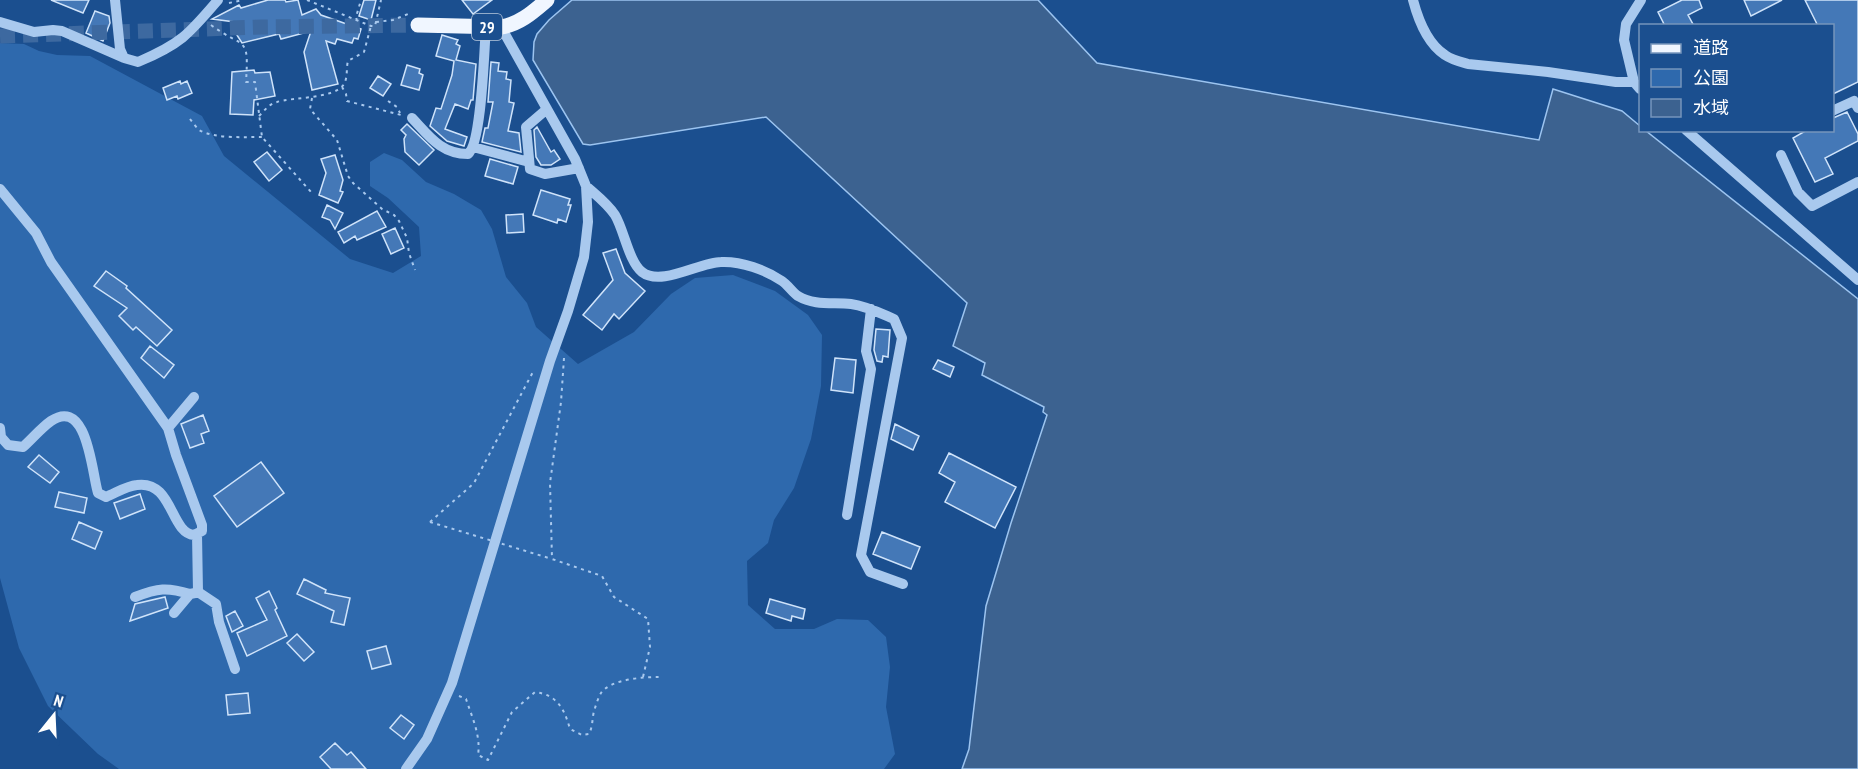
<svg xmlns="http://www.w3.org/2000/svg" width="1858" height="769" viewBox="0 0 1858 769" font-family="'PT Sans Narrow','Noto Sans JP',sans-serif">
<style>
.green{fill:#2e69ad}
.water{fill:#3c6290;stroke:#9cc4f0;stroke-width:1.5}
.building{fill:#4478b7;stroke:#cfe3fa;stroke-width:1.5}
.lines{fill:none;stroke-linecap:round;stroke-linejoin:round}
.major-tunnel{stroke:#3d69a0;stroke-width:15;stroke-dasharray:15 8;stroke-linecap:butt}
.path{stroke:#a9c9ee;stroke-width:2;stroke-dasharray:3 4.5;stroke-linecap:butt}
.minor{stroke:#a9c9ee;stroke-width:10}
.major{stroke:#f0f6ff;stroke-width:15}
.path-bridge{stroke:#a9c9ee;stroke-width:2;stroke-dasharray:3 4.5;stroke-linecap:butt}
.labels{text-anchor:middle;stroke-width:6;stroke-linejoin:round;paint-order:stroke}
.shield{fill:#1b4f8f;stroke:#bbcadd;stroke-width:1.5}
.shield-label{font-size:16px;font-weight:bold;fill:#fff}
</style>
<rect width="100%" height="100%" fill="#1b4f8f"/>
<path class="green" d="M0,43L24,44L39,51L57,55L90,56L202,116L224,156L350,259L393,273L421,256L419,227L388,198L370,186V162L384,153L402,160L426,182L454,194L481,210L492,229L506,277L527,303L536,327L578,364L634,332L671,294L695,278L733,275L775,291L808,315L822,335L821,386L811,439L794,488L774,520L768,543L747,561L748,605L775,629H814L837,619L868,620L886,637L890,667L886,707L895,754L884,769H119L98,754L48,706L19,648L0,578Z"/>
<path class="water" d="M572,0H1038L1097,63L1539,140L1553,89L1622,111L1640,126V130L1646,131L1858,299V769H962L969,749L986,606L1011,523L1047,415L1043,412L1044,407L982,375L985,363L953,346L967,303L766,117L590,145L583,144L533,60L534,42L537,34L549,20Z"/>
<path class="building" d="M51,0H89L83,13Z
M268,0H285L286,2L298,0L302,15L316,9L321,15L361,29L358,39L354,38L352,43L337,39L335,44L326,41L338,84L312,90L304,52L311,31L281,39L279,34L242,43L235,32V22L212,19L239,5L241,8Z
M364,0H376L371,20L359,16Z
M462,0H492L473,14Z
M1682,0H1699L1702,8L1688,15L1694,26H1665L1658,12Z
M1744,0H1782L1751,16Z
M1805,0H1858V82L1833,94V26H1818Z
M95,11L109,16L110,23L103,41L86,33Z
M442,35L458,40L456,44L460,46L456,60L476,64L473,100H471L468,109L455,104L445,129L467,137L464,146L447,141L430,126L436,108L441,109L452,75L454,61L436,56Z
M491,62L499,63L498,71L507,72L506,79L511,80L509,102L514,103L508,131L519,133L521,152L482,142L485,128H488L493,102H488Z
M407,65L420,69L419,73L423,75L419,90L401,85Z
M254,70L255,73L270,72L275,96L254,100L253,115L230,114L232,72Z
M378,76L391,84L383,96L370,88Z
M180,81L181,84L187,81L192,93L178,99L177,96L167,100L163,88Z
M1847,112L1858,134V141L1825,158L1833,174L1815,182L1793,138L1807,130H1833V118Z
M407,124L434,150L419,165L405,152L404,139L406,135L401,130Z
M537,127L551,152L554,150L560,159L551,165H541L536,157L534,130Z
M267,152L282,170L269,181L254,162Z
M335,155L343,180L340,191L343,192L338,203L319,195L326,173L321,159Z
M490,159L518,167L513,184L485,176Z
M541,190L570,199L568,205H571L566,222L558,219L557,223L533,215Z
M327,205L343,213L335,229L330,220L322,217Z
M377,211L386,227L357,240L355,236L344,243L338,232Z
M523,214L524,232L507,233L506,215Z
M395,228L404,248L391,254L382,234Z
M616,249L625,273L645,291L619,319L614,314L602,330L583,315L613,280L603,253Z
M106,271L127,286L126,288L172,330L157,346L136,327L133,330L119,316L127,308L94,286Z
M876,329L890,330L888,357L883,356L882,362L877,361L874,350Z
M150,346L174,365L164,378L141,358Z
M835,358L856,360L853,393L831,390Z
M938,360L954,367L950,377L933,369Z
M203,415L209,431L201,434L204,443L190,448L181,424Z
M895,424L919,436L913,450L891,439Z
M949,453L1016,487L995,528L945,502L955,482L939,473Z
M39,455L59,472L50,483L28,467Z
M261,462L284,493L237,527L214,496Z
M59,492L87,498L84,513L55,507Z
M140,494L145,509L120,519L114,503Z
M79,522L102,532L95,549L72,539Z
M882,532L920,547L911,569L873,554Z
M304,579L326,590L325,593L350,598L344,625L331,622L334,611L297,594Z
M269,591L277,608L275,610L287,636L247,656L237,633L267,620L256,598Z
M165,597L168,608L130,621L135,604Z
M770,599L805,609L803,619L792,616L791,621L766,613Z
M235,611L243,626L232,632L226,616Z
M297,634L314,652L304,661L287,643Z
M386,646L391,664L372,669L367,651Z
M248,693L250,713L228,715L226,695Z
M401,715L414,725L404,739L390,728Z
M335,743L347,755L351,752L366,769H331L320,757Z"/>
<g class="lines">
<path class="major-tunnel" d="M0,36L262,27L418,25"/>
<path class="path" d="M307,0L371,26H375L381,0
M229,3L243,0
M357,21L356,17L361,0
M376,22L393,20L408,14
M211,25C245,50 249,34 246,82H255L262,137L311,192
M342,87L346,94L347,101L401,115
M312,98L310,109L337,140L348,176L353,183L382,209L394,215L399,221L407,238L409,253L415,270
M388,101L397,107L400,113
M259,116C265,110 269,104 277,102C292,97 335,99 344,84C348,77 346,68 348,61L364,52L371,26
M190,119C193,123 196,127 199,130C215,139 244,137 262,137
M564,358L561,402L550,483L552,559L602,576L614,597L648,619L650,647L643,677
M430,522L474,483L534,370
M459,696L466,699C472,717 481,736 478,755L488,760L512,712L535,692C557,695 564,708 570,729L582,735L589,734C593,726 592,719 594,711C596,705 598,698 601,693C611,679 643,677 659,677"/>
<path class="minor" d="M115,0L120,49L124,58L138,62C181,44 189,34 218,0
M1413,0C1418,19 1428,44 1445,55C1452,60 1461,62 1468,64L1548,72L1616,82H1634
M0,22L34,32L53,30L62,31L124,58
M1640,89L1634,82L1624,40L1626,24L1641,0
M547,109L526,127L530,169L545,174L579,168
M1832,111L1854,101L1858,108
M412,118C429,136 441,154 468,154C482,143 484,49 486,27
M1686,130L1858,280
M473,147L529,162
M1781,155L1798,192L1812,206L1858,182
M586,186C596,195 607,203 615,215C624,230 629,262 642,272C661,287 700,262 721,262C741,261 766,270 782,281C788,285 792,292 798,296C815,306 833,302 851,304C866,306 880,313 894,319L902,338L861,555L870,572L903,584
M0,189L36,233L51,262L168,428L176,455L202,525V531L194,535C170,533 173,480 137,485C126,486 116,493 106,497L98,493C92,475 88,396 51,421C41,428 32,439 23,447L8,445L1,437L0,428
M168,428L194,397
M847,515L871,369L866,351L871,309
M197,534L198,592
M198,592L216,604L219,622L235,669
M135,597C158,588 167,587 190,594
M174,613L190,594L195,593
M406,769L427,739L452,683L550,361L568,311L584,257L588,222L586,186L575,159L501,27"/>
<path class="major" d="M418,25L501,27C520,24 533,12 547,0"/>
<path class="path-bridge" d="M430,522L552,559"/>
</g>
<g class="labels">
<rect class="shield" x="472" y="14" width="30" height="26" rx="4.5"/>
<g class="shield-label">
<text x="487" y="33">29</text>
</g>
</g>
<rect x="1639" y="24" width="195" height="108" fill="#1b4f8f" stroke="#7695bc" stroke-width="1.5"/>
<rect x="1651" y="44" width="30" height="9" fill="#f0f6ff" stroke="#7695bc" stroke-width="1.5"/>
<text x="1693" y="54" font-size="18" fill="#ffffff">道路</text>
<rect x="1651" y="69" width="30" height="18" fill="#2e69ad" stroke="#7695bc" stroke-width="1.5"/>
<text x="1693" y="84" font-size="18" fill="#ffffff">公園</text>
<rect x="1651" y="99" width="30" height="18" fill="#3c6290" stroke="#7695bc" stroke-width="1.5"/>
<text x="1693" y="114" font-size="18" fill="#ffffff">水域</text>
<g transform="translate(54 715) rotate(18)" stroke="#1b4f8f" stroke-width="4.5" paint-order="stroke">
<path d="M0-4.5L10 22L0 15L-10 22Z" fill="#ffffff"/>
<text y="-9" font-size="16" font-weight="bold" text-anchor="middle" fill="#ffffff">N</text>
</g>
</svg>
